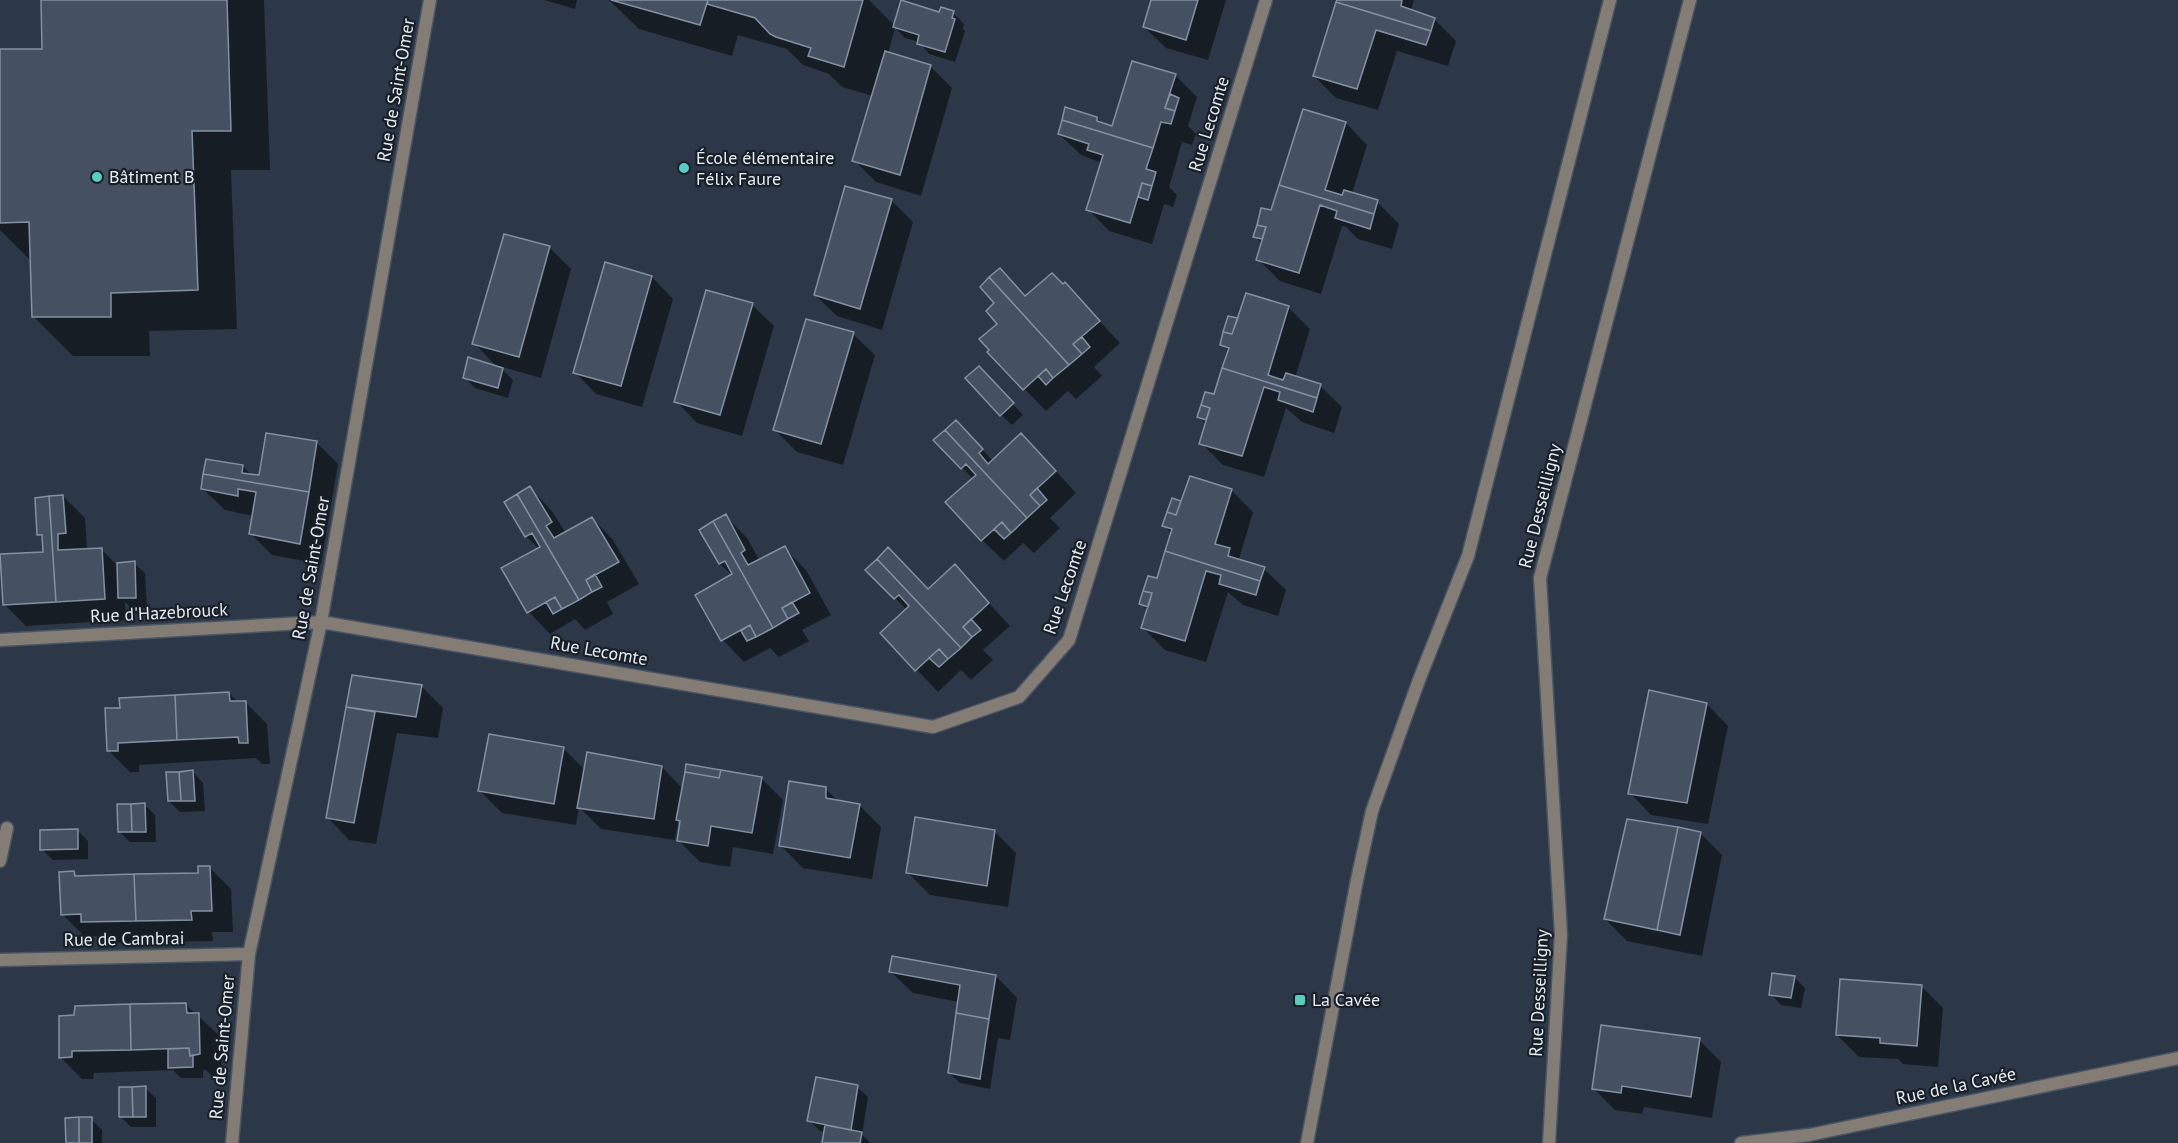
<svg xmlns="http://www.w3.org/2000/svg" width="2178" height="1143" viewBox="0 0 2178 1143" font-family="'PT Sans',sans-serif">
<style>
.shadow{fill:#0007}
.building{fill:#455161;stroke:#8391a3;stroke-width:1.5}
.lines{fill:none;stroke-linecap:round;stroke-linejoin:round}
.service-casing{stroke:#4a5563;stroke-width:15}
.minor-casing{stroke:#4a5563;stroke-width:15}
.tertiary-casing{stroke:#4a5563;stroke-width:15}
.service{stroke:#847d76;stroke-width:12}
.minor{stroke:#847d76;stroke-width:12}
.tertiary{stroke:#847d76;stroke-width:12}
.poi-dot{fill:#57cec2;stroke:#191f26;stroke-width:2}
.labels{text-anchor:middle;stroke-width:4.5;stroke-linejoin:round;paint-order:stroke}
.street-label{font-size:18px;fill:#e5ecf6;stroke:#191f26}
.poi-label{font-size:18px;fill:#e5ecf6;stroke:#191f26;text-anchor:start}
</style>
<rect width="100%" height="100%" fill="#2c3847"/>
<path class="shadow" d="M42,0H264L270,170H231L237,329L149,331L150,356H73L34,317L32,262L0,230V51L43,50Z
M544,0H577L575,9Z
M609,0H869L895,26L940,13H953L964,24L963,29L965,31L955,62L929,54L919,42L905,38L895,28L888,54L930,66L952,88L921,196L876,182L854,160L873,96L842,87L829,74L803,65L787,49L738,35L732,56L639,29Z
M1153,0H1226L1208,60L1166,48L1144,27Z
M1338,0H1414L1411,10L1413,12L1434,19L1456,41L1448,66L1397,51L1378,110L1336,98L1314,76Z
M1175,75L1197,97L1188,126L1196,134L1192,145L1182,142L1169,187L1177,195L1173,207L1164,204L1152,244L1109,231L1088,209L1102,163L1081,155L1059,134L1097,118L1104,125L1112,128Z
M1346,123L1367,145L1352,194L1377,202L1399,224L1392,249L1358,239L1346,227L1342,226L1321,294L1280,281L1258,259L1262,244L1255,236L1272,212Z
M891,200L913,222L882,330L837,316L815,295Z
M549,247L571,269L541,378L499,366L513,380L508,398L475,388L464,377L498,368L474,343Z
M1000,270L1026,297L1065,284L1120,343L1094,367L1102,376L1076,399L1068,391L1046,411L989,352L1000,324L996,303Z
M652,277L673,299L642,407L596,394L575,372Z
M752,305L774,326L742,436L697,423L676,401Z
M1288,307L1310,329L1295,378L1320,386L1342,407L1334,433L1302,422L1286,408L1264,477L1223,465L1201,443L1206,424L1199,417L1215,396L1229,352L1221,344L1238,320Z
M853,334L875,355L843,465L797,452L775,430Z
M989,379L1023,415L1012,425L1001,415Z
M936,440L977,444L993,461L1043,457L1076,493L1050,518L1060,528L1034,553L1023,543L1004,561L982,540L973,479Z
M316,442L338,464L321,564L272,555L250,533L253,516L225,510L203,489L243,466L252,476L260,477Z
M530,488L551,510L566,533L592,518L613,540L639,584L607,602L613,614L585,630L575,619L550,634L529,612L503,568L539,549L526,536Z
M1231,490L1253,512L1239,559L1242,562L1264,569L1286,590L1278,616L1243,605L1228,592L1206,662L1165,650L1143,628L1148,611L1141,604L1158,580L1172,534L1164,526L1180,503L1182,504Z
M63,496L85,518L87,550H102L116,564L134,563L145,573L147,608H131L125,602L126,620L26,626L4,604L45,553L44,539L38,534Z
M725,516L747,538L760,561L784,548L806,570L831,615L802,630L809,641L779,657L770,648L744,662L723,640L733,576L720,564L701,530Z
M955,566L1010,626L983,650L993,660L983,669L971,680L961,670L938,692L882,633L907,610L868,570L929,590Z
M353,677L421,686L443,708L438,738L397,733L376,844L349,840L328,818Z
M229,693L238,702H245L267,724L270,764H262L256,758L139,765V772H130L108,750L121,709Z
M1707,704L1728,726L1708,824L1651,815L1630,793Z
M564,749L586,771L662,767L683,789L761,778L783,800L773,854L733,847L730,867L700,862L678,840L682,819L679,818L675,840L601,829L579,807L576,825L502,813L480,791Z
M193,772L203,783L205,811L180,812L169,801Z
M826,789L838,801L859,805L881,827L872,879L803,868L781,846Z
M144,804L155,815L156,842H130L119,831Z
M77,830L88,841V859L53,860L42,849Z
M994,831L1016,853L1008,907L930,895L908,873Z
M1700,833L1722,855L1702,956L1627,941L1605,919Z
M209,867L231,889L233,932H212L213,941L104,943L97,936H84L62,914L73,873L78,877L199,874Z
M891,972L996,976L1017,998L1010,1040L998,1038L990,1089L960,1083L949,1073L959,1002L913,993Z
M1794,977L1805,988L1801,1008L1781,1005L1771,994Z
M1921,986L1943,1008L1938,1067L1903,1064L1898,1059L1859,1057L1837,1035Z
M185,1004L220,1036L222,1075L213,1077L206,1070H203V1078H181L173,1070L94,1073L93,1079H82L60,1057V1017Z
M1699,1040L1721,1062L1712,1118L1644,1107L1642,1114L1615,1110L1593,1088Z
M857,1087L868,1097L862,1135L871,1143H823L825,1132L820,1131L809,1120Z
M145,1088L156,1098V1127H131L120,1116Z
M91,1119L102,1130V1143H67Z"/>
<path class="building" d="M41,0H227L231,131H192L198,290L111,293V317H32L29,222L0,223V49H42Z
M611,0H708L700,25Z
M708,0H863L844,67L808,56L811,48L776,37L770,34L755,18L707,4Z
M901,0L939,12L941,7L954,11L952,18L955,19L945,52L917,44L919,35L893,27Z
M1151,0H1198L1186,40L1143,27Z
M1337,0H1402L1401,6L1435,18L1431,31L1336,2Z
M1336,2L1431,31L1426,45L1376,30L1357,89L1313,76Z
M885,51L931,65L900,175L852,161Z
M1132,61L1176,74L1165,108L1175,111L1171,124L1161,122L1153,148L1062,120L1065,107L1097,117V121L1112,126Z
M1170,94L1179,98L1175,111L1165,108Z
M1303,109L1346,122L1325,190L1342,195L1344,190L1378,200L1374,214L1279,185Z
M1062,120L1153,148L1146,169L1156,172L1152,186L1142,183L1130,223L1086,210L1103,155L1087,150L1089,144L1058,134Z
M1142,183L1152,186L1148,200L1138,197Z
M1279,185L1374,214L1370,229L1335,218L1337,211L1320,205L1299,273L1256,260L1266,227L1257,225L1261,208L1271,210Z
M845,186L892,199L860,309L814,295Z
M1257,225L1266,227L1262,239L1253,237Z
M504,234L550,246L519,357L472,344Z
M605,262L652,276L621,386L573,373Z
M1000,268L1025,296L1052,273L1063,284L1065,282L1100,321L1073,344L1082,354L1069,365L989,277Z
M989,277L1069,365L1053,378L1046,369L1023,390L987,352L989,350L979,339L997,324L986,311L994,303L980,287Z
M706,290L753,303L720,415L674,402Z
M1246,293L1289,306L1268,375L1283,380L1286,373L1321,384L1317,398L1222,368L1229,348L1220,345L1223,332L1232,334Z
M1228,316L1238,318L1232,334L1223,332Z
M806,319L854,332L821,444L773,430Z
M1082,337L1090,347L1082,354L1073,344Z
M468,357L503,368L498,388L463,378Z
M979,366L1014,403L1000,416L965,378Z
M1222,368L1317,398L1313,412L1278,400L1280,392L1264,387L1242,456L1199,444L1210,408L1201,405L1205,392L1214,394Z
M1046,369L1053,378L1046,385L1038,376Z
M1201,405L1210,408L1206,420L1197,417Z
M956,420L983,449L979,453L988,464L1021,433L1056,471L1030,495L1040,506L1027,518L945,430Z
M945,430L1027,518L1011,533L1002,522L981,541L945,502L976,475L966,464L961,469L933,440Z
M266,433L317,441L309,492L203,474L206,459L243,465L242,473L259,475Z
M203,474L309,492L300,544L249,534L256,492L238,489V496L201,489Z
M1190,476L1232,489L1215,544L1230,548L1228,556L1265,567L1260,581L1165,551L1172,529L1162,526L1167,512L1176,515Z
M530,486L552,522L546,526L554,538L592,517L619,562L586,580L592,592L579,600L517,494Z
M1037,488L1047,500L1040,506L1030,495Z
M517,494L579,600L562,609L555,597L527,613L501,568L540,547L532,533L525,537L504,502Z
M63,495L66,533L58,534V550L102,548L105,599L56,602L49,496Z
M49,496L56,602L3,605L0,554L43,552L42,535H37L35,498Z
M1172,498L1181,501L1176,515L1167,512Z
M726,514L745,550L741,553L748,565L785,546L810,593L782,608L788,619L773,628L713,521Z
M713,521L773,628L756,637L750,625L721,641L695,595L732,574L725,561L719,564L699,530Z
M1002,522L1011,533L1004,539L994,529Z
M888,547L928,589L955,564L989,603L963,627L972,637L961,648L877,559Z
M1165,551L1260,581L1256,595L1219,584L1221,575L1206,571L1185,641L1141,628L1152,593L1143,591L1148,576L1157,578Z
M877,559L961,648L948,659L939,649L915,671L880,633L909,606L899,595L894,599L865,570Z
M135,561L136,598H118L117,563Z
M595,574L602,587L592,592L586,580Z
M1143,591L1152,593L1148,607L1139,604Z
M555,597L562,609L553,614L546,602Z
M792,602L799,613L788,619L782,608Z
M971,619L981,630L972,637L963,627Z
M750,625L756,637L747,641L741,631Z
M939,649L948,659L939,667L929,658Z
M352,675L422,685L416,717L346,707Z
M1649,690L1707,703L1687,803L1628,794Z
M229,692L230,701H246L248,743H239L238,737L177,740L175,695Z
M175,695L177,740L118,743V751H107L105,708H120L119,698Z
M346,707L375,712L354,823L326,818Z
M489,734L564,747L554,804L478,791Z
M587,752L662,766L654,819L577,808Z
M686,764L721,770L719,778L685,772Z
M193,770L195,801H181L179,772Z
M721,770L762,777L752,833L711,826L708,846L677,841L680,821L676,820L685,772L719,778Z
M166,772H179L181,801H168Z
M789,781L826,787V798L860,804L850,858L779,846Z
M145,803L146,832H132L131,804Z
M117,804H131L132,832H118Z
M915,817L995,830L987,886L906,873Z
M1627,819L1678,827L1657,930L1604,919Z
M1678,827L1701,832L1680,935L1657,930Z
M78,829V849L40,850V830Z
M198,866H210L212,911H191L192,920L136,921L134,874L198,873Z
M74,871L75,876L134,874L136,921L81,922V914L61,915L59,872Z
M892,956L996,975L989,1019L956,1013L960,985L889,972Z
M1772,973L1795,976L1791,998L1769,995Z
M1840,979L1922,985L1917,1046L1880,1043V1038L1836,1035Z
M186,1003L187,1013H199L200,1054L190,1056L189,1048L131,1050L130,1004Z
M130,1004L131,1050L72,1051V1057L59,1058V1016L74,1015L75,1006Z
M956,1013L989,1019L980,1079L948,1073Z
M1601,1025L1700,1038L1691,1097L1622,1086L1621,1093L1592,1089Z
M189,1048L190,1056L193,1055V1067L168,1068V1049Z
M816,1077L858,1085L851,1130L807,1121Z
M146,1086V1117H133L132,1087Z
M119,1087H132L133,1117H119Z
M79,1117V1143H66L65,1118Z
M79,1117H92V1143H79Z
M825,1125L862,1132L860,1143H822Z"/>
<g class="lines">
<g class="service-casing">
<path id="service" d="M1307,1143L1357,880L1372,811L1419,680L1468,556L1610,0"/>
</g>
<g class="minor-casing">
<path id="minor" d="M0,640L321,622L933,727L1019,697L1069,640L1266,0
M0,861L7,828
M0,960L249,954
M232,1143L249,954L321,622L430,0
M1549,1143L1561,934L1540,578L1690,0"/>
</g>
<g class="tertiary-casing">
<path id="tertiary" d="M1741,1143L1809,1135L2178,1058"/>
</g>
<use href="#service" class="service"/>
<use href="#minor" class="minor"/>
<use href="#tertiary" class="tertiary"/>
</g>
<g class="poi-dot">
<circle cx="684" cy="168" r="6"/>
<circle cx="97" cy="177" r="6"/>
<rect x="1294" y="994" width="12" height="12" rx="3"/>
</g>
<g class="labels">
<g class="street-label">
<text transform="translate(396 90) rotate(-80)" y="6">Rue de Saint-Omer</text>
<text transform="translate(1209 124) rotate(-73)" y="6">Rue Lecomte</text>
<text transform="translate(1540 506) rotate(-76)" y="6">Rue Desseilligny</text>
<text transform="translate(311 568) rotate(-80)" y="6">Rue de Saint-Omer</text>
<text transform="translate(1065 587) rotate(-71)" y="6">Rue Lecomte</text>
<text transform="translate(159 613) rotate(-3)" y="6">Rue d'Hazebrouck</text>
<text transform="translate(599 651) rotate(10)" y="6">Rue Lecomte</text>
<text transform="translate(124 939) rotate(-1)" y="6">Rue de Cambrai</text>
<text transform="translate(1539 993) rotate(-87)" y="6">Rue Desseilligny</text>
<text transform="translate(222 1047) rotate(-85)" y="6">Rue de Saint-Omer</text>
<text transform="translate(1956 1086) rotate(-12)" y="6">Rue de la Cavée</text>
</g>
<g class="poi-label">
<text x="696" y="164">École élémentaire<tspan x="696" dy="21">Félix Faure</tspan></text>
<text x="109" y="183">Bâtiment B</text>
<text x="1312" y="1006">La Cavée</text>
</g>
</g>
</svg>
